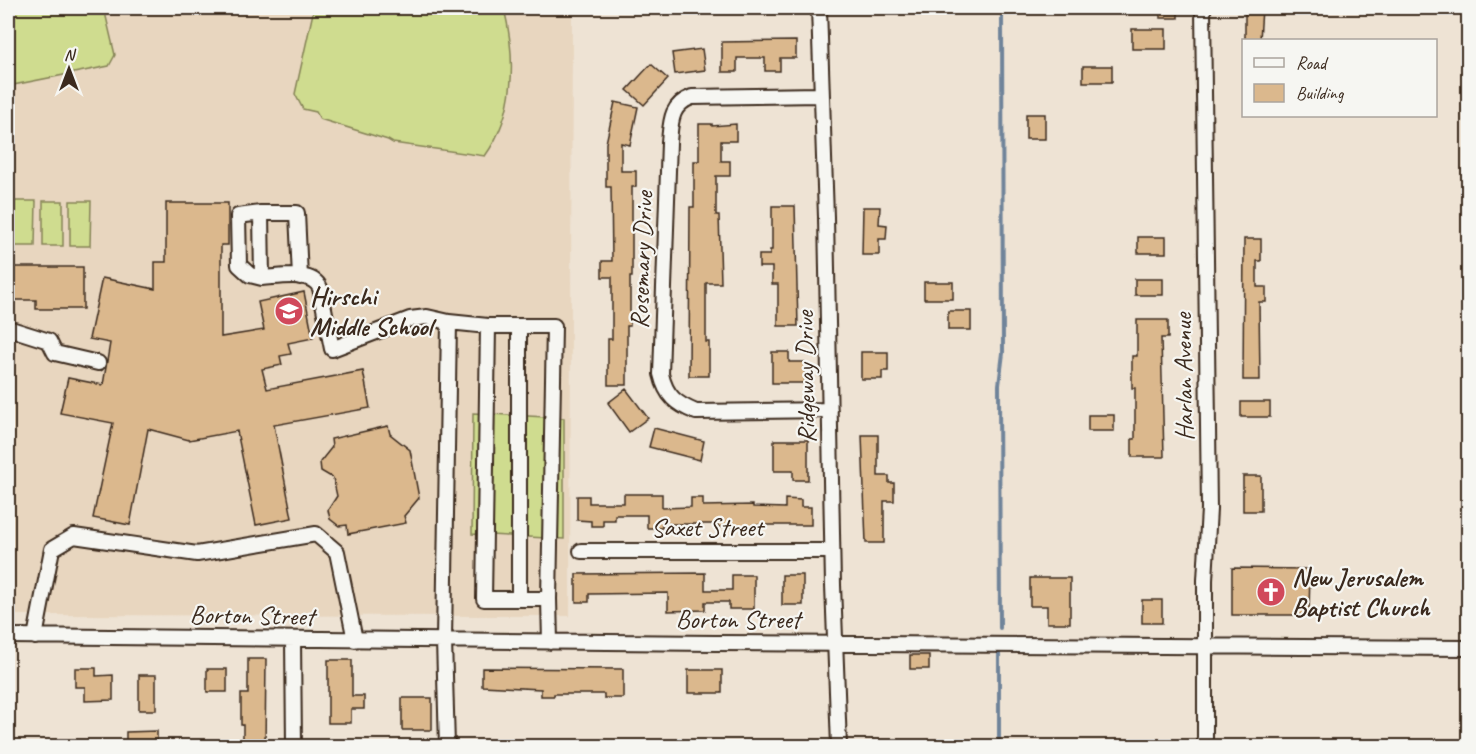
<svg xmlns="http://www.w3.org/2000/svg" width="1476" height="754" viewBox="0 0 1476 754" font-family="Caveat,sans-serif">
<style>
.built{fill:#e8d6bf}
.garden{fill:#cfdc8f;stroke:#858356;stroke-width:1.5}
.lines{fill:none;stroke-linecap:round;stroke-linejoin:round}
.stream{stroke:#70849a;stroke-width:4}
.building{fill:#dbb88d;stroke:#3b2a1e;stroke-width:1.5}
.minor-casing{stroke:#3b2a1e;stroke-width:18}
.minor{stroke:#f6f6f2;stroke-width:14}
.labels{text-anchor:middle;stroke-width:4.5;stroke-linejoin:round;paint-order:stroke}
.street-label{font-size:26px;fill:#3b2a1e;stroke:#f6f6f2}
.poi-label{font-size:26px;font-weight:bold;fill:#3b2a1e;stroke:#f6f6f2;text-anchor:start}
</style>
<rect width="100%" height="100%" fill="#eee3d4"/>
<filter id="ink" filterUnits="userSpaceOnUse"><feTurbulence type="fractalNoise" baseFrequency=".0167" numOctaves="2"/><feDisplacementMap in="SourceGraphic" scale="12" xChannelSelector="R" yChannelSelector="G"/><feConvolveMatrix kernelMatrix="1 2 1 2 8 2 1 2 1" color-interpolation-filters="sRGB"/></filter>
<g filter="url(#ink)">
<path class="built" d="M8,8H572L570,616L8,615Z"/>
<path class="garden" d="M8,8H104L115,55L109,66L8,86Z
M314,8H504C516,58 516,113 485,156L393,143L388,140L320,119L316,112L303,109L295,94Z
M15,201H36L35,246H15Z
M43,201H63V246H43Z
M70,201H91L90,246H70Z
M473,413L564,418V539L472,534Z"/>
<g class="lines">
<path class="stream" d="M998,8L1002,15L1003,353L999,385L1000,628
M999,746V652"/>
</g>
<path class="building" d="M1160,8H1178V18H1160Z
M1245,8H1262L1260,40H1245Z
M1132,29H1166V49H1132Z
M796,41V58H780V71H765V58H737V72H722V42Z
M702,49L705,70L675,74L672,53Z
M651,64L668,79L644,105L627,90Z
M1083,66H1112V82H1083Z
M615,102L638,107L630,145L621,143V171H636V187H632V277H630V326H627V385H608V339H612V277H602V261H612L611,187H606V143Z
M1026,114H1045V139H1026Z
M699,124H712V126L736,124V141H721V161H730V176H716V215H719L721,283H706V342H709V376H689L690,207H694V161H699Z
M166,203H228V245H221V337L264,330L258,302L304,292L313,338L288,343L291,354L280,356L282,365L262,369L267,389L363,371L370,408L274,425L292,518L256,525L237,431L189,440L148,429L130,525L93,518L113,423L60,413L68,378L103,385L110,343L89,339L102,278L155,289V262H166Z
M772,206H795L798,326H778V284H772V267H759V255H770V250H772Z
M863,207H880L879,224L887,225L886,239H879V255H862Z
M1138,237H1166V253H1138Z
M1244,239H1261V261H1257V287H1266V302H1259L1260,380H1243Z
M8,267H83V309H36V300H8Z
M1135,279H1163V295H1135Z
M924,282H953V299H924Z
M948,311H971V330H948Z
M1137,320H1168V338H1161L1164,457H1132V439H1135V388H1132V356H1137Z
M772,352H789V362H805V383H772Z
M861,352H888V371H882V379H861Z
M626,389L648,418L629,432L608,403Z
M1241,402H1270V417H1241Z
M1088,415H1114V431H1088Z
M388,426L390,434L410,450L419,498L404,516L406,523L348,534L347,525L339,526L330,519L328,510L337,496L333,478L321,471L320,462L332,447L331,439Z
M654,428L704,441L700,460L649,447Z
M862,435H878V476H889V483H894V501H884V543H866Z
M774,440H808V480H793V471H774Z
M1243,476H1261V511H1243Z
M624,494H662V508L691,507V498H703V506L753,505V507L785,508V499L801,500V507H811V525H753L754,526L718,527V524H662V528H647V515H615V520H603V526H591V521L577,520V496H589V503H624Z
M1232,568L1310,569L1309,615H1232Z
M705,573V590H732V575H754V609H729V602H705V610L668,611V593L589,594V602H576V574Z
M782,575H803V605H782Z
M1030,578H1070V623H1047V606H1030Z
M1142,600H1162V623H1142Z
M910,655H929V669H910Z
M248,659H266L265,747H243V725H241V694H248Z
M328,660H352V696H364V709H351V723H328Z
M75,668H96V676L113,675V700L85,701V687H75Z
M482,668L623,669V698H604V694H554V696H541V689L482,686Z
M207,669H227V692H207Z
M688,670H722V693H688Z
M139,675H156V710H139Z
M402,698H432V730H402Z
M157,731V743H153V747H126V732Z"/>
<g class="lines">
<g class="minor-casing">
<path id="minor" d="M819,8L826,217L833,585L839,746
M1203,8L1209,509L1205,580V746
M820,95L692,97C670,105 671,122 669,142L661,374C666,396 676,404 696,412L830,410
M261,213L238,216L239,265L250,275L262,278
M300,277L297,213H261L262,278C280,277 312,270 320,288L332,349L410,319L427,317L449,322
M519,326V599
M8,328L49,341L55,353L98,363
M581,551H832
M549,599L554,326H488L484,599H549L550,642
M8,636L715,643L1468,648
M35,637L52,549L74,536L197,554L316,534L337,552L355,640
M293,639L294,746
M447,746L444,641L449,322L488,326"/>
</g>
<use href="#minor" class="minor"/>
</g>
</g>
<defs>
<g id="school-disc" transform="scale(1.5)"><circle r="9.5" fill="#d1495b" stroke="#f6f6f2"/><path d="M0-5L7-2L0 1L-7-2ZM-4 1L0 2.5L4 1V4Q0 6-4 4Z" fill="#fff"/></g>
<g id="church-disc" transform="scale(1.5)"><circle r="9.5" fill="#d1495b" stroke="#f6f6f2"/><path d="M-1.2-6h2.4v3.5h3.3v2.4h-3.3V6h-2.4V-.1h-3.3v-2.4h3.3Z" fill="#fff"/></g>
</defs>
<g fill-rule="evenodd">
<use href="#school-disc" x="289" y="311"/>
<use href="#church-disc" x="1271" y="592"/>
</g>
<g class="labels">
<g class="street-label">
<text transform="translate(641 260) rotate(-88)" y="9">Rosemary Drive</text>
<text transform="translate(805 377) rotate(-91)" y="9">Ridgeway Drive</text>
<text transform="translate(1183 377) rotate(-91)" y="9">Harlan Avenue</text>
<text x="707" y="536">Saxet Street</text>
<text transform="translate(252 615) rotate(1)" y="9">Borton Street</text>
<text x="738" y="628">Borton Street</text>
</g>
<g class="poi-label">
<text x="310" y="305">Hirschi<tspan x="310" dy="30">Middle School</tspan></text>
<text x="1292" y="586">New Jerusalem<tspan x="1292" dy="30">Baptist Church</tspan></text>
</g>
</g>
<rect width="1476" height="754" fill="none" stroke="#f6f6f2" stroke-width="30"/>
<rect x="15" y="15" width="1446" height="724" fill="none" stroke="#3b2a1e" stroke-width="2" filter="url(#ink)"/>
<rect x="1242" y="39" width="195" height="78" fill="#f6f6f2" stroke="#aba49d" stroke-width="1.5"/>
<rect x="1254" y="58" width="30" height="9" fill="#f6f6f2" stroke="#aba49d" stroke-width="1.5"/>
<text x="1296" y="69" font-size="18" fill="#3b2a1e">Road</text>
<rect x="1254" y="84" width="30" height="18" fill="#dbb88d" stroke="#aba49d" stroke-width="1.5"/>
<text x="1296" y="99" font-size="18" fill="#3b2a1e">Building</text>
<g transform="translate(69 69)" stroke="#f6f6f2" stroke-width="4.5" paint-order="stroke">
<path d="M0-4.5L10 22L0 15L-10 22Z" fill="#3b2a1e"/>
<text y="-9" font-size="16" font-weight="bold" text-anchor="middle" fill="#3b2a1e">N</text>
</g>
</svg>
